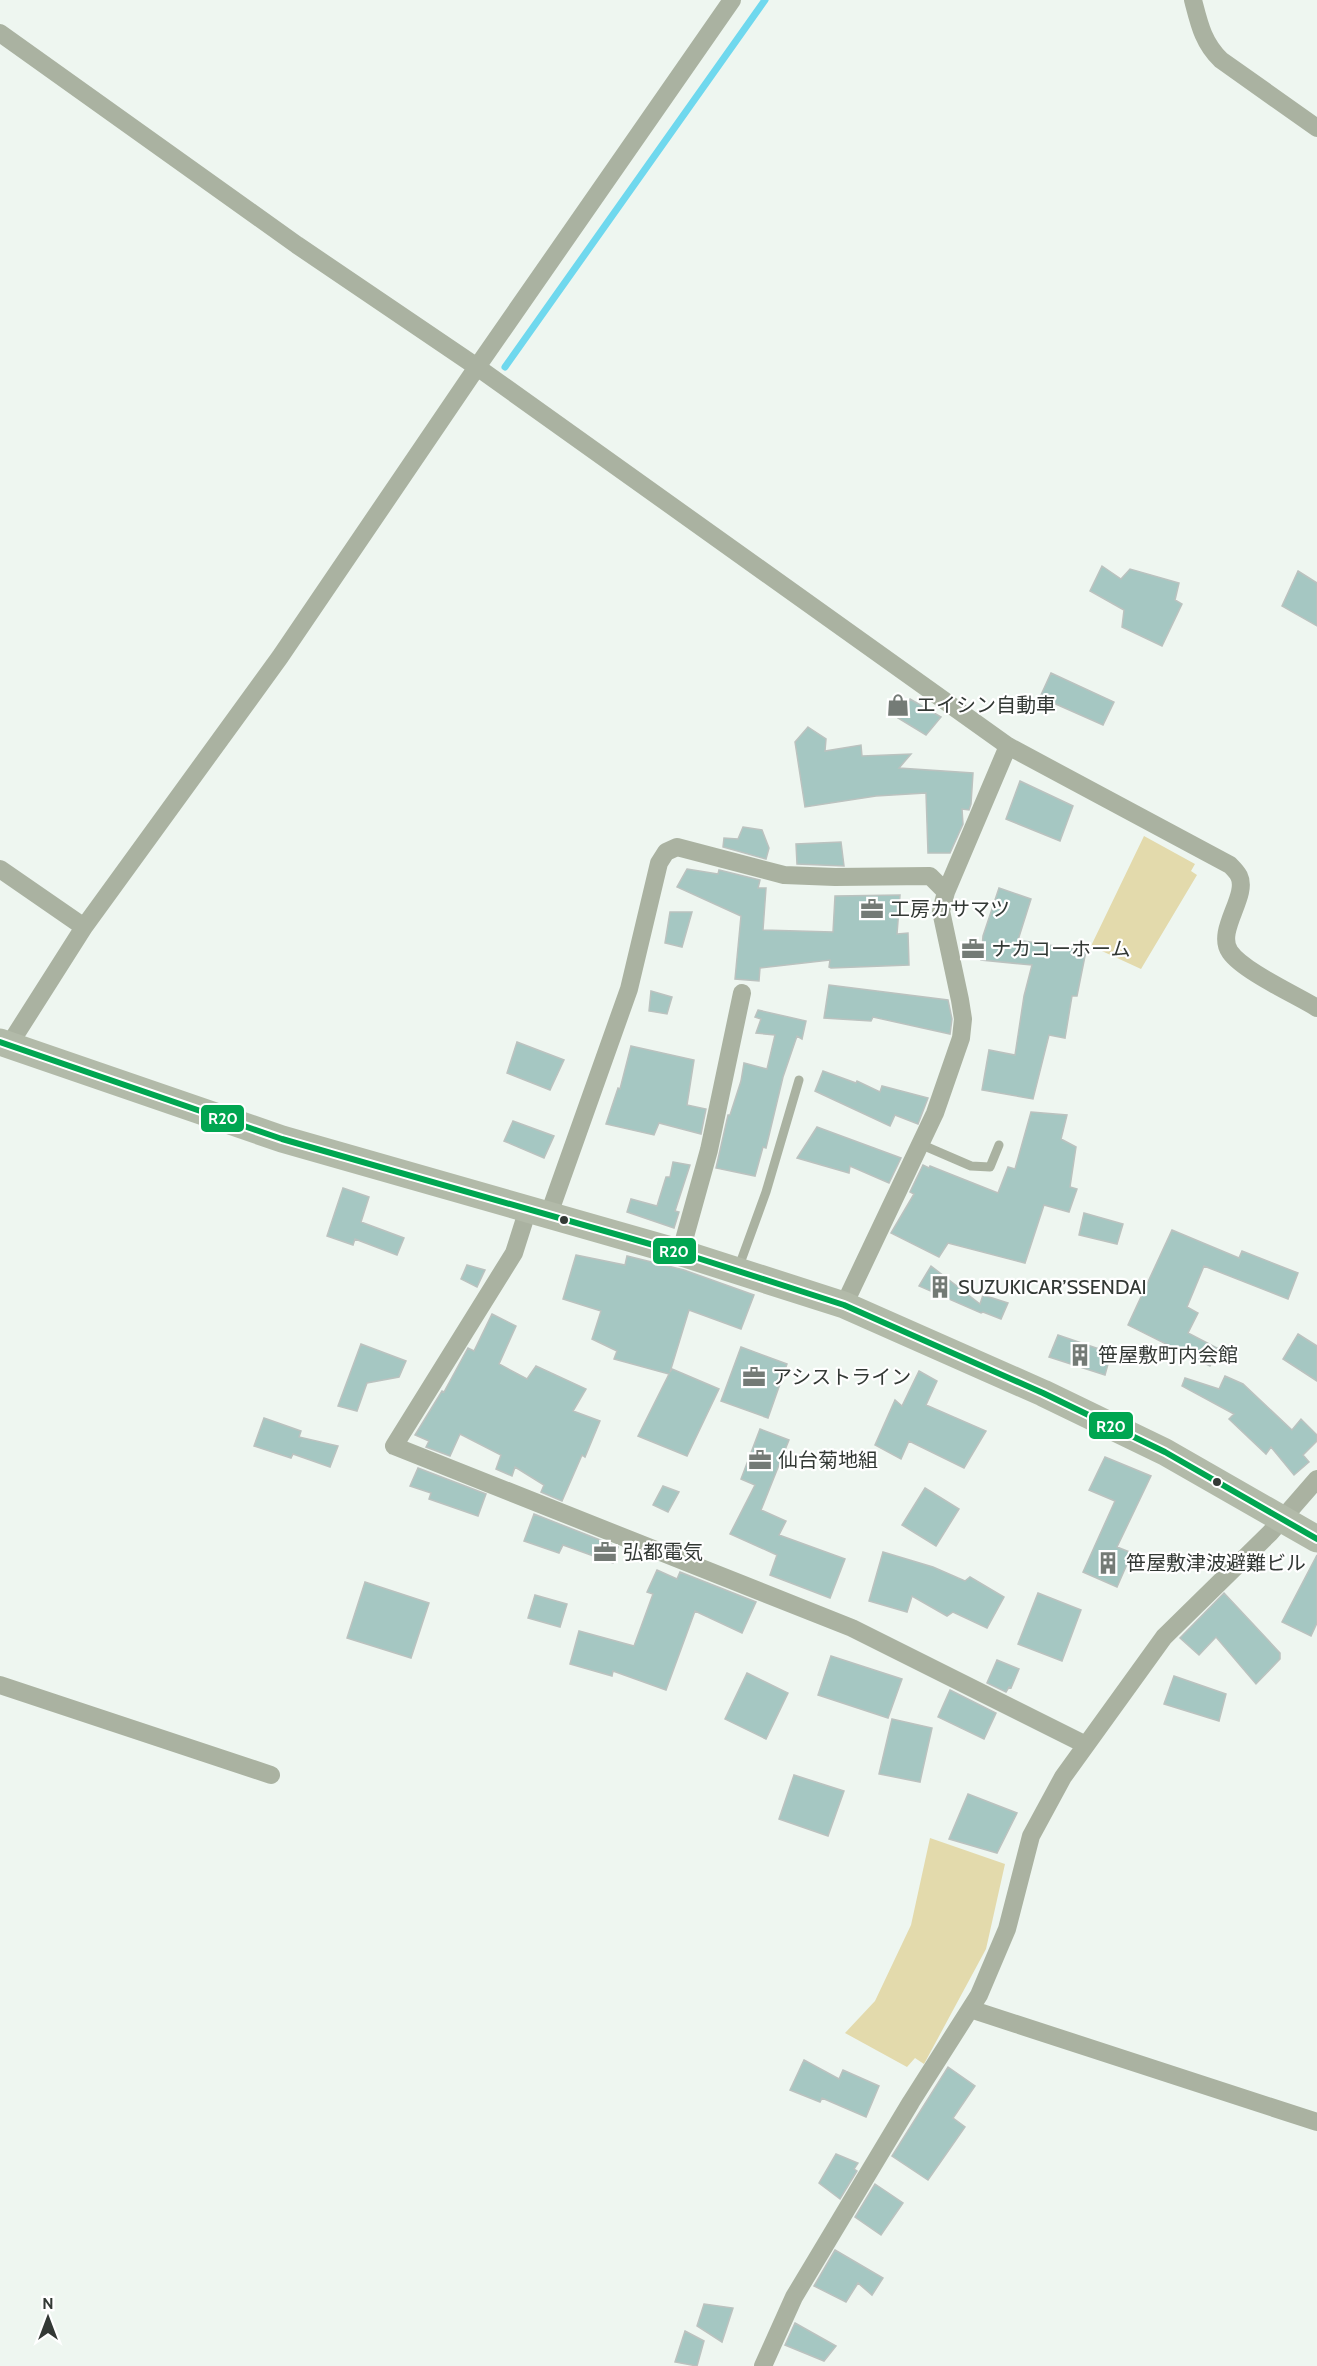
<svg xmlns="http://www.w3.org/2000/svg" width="1317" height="2366" viewBox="0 0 1317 2366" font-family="Cabin,'Noto Sans JP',sans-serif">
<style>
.green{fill:#e3daac}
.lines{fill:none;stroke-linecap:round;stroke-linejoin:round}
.stream{stroke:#6fd8ee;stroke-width:7}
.building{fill:#a5c7c2;stroke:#bbc2bf;stroke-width:1.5}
.service{stroke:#aab2a1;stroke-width:9}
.minor{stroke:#aab2a1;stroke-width:18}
.secondary{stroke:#b2baa9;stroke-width:27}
.bus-1-casing{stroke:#fff;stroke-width:10}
.bus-1{stroke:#00a651;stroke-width:6}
.bus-dot{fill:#333935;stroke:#fff;stroke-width:2}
.labels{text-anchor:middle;stroke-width:4.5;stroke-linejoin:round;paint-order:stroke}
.poi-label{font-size:20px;fill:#333935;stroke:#fff;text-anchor:start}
.line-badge{stroke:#fff;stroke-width:2}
.badge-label{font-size:16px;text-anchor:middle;font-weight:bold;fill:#fff}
</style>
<rect width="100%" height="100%" fill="#eef6f0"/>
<path class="green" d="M1144,836L1195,864L1191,871L1197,875L1141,969L1091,946Z
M930,1838L1005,1864L986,1949L924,2064L915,2058L907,2067L845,2033L875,2001L911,1925Z"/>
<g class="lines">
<path class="stream" d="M505,367L765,0"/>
</g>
<path class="building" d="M1102,566L1121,579L1130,569L1179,583L1175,600L1182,604L1162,646L1122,627L1124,610L1090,591Z
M1298,571L1317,583V626L1282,606Z
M1051,673L1114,702L1103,725L1040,697Z
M910,699L941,717L926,735L898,718Z
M808,727L826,739L825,751L861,745L862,756L911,754L899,768L973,773L971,804L969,810L962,809L963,824L950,853H928L926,793L876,796L805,807L795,742Z
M1020,781L1073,806L1060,841L1006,819Z
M743,827L762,830L769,848L766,859L723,847L724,838L738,839Z
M841,842L844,866L797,864L796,844Z
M687,869L718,874L719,870L760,880L758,888H766L763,930L833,932L835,896L900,895L897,934L908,933L909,965L831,968L829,967L830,960L760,968L759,981L735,979L741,916L677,887Z
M999,888L1031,899L1018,940L1086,951L1077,996H1072L1065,1038L1049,1035L1033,1099L982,1090L989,1050L1015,1055L1024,996L1032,965L981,960L983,936Z
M670,912H692L682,947L665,943Z
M829,985L948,1000L952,1019L950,1034L873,1017L871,1021L824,1018Z
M651,991L672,997L667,1014L649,1011Z
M758,1010L806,1021L802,1039L797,1036L783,1077L766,1148L763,1147L755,1176L716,1168L728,1115H730L741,1081L744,1063L767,1069L775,1035L756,1033L761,1019L755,1017Z
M517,1042L564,1060L550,1090L507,1073Z
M631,1046L694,1060L687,1105L706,1109L701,1134L659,1123L654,1135L606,1124L618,1088L620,1089Z
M823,1071L856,1083L857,1081L880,1092L882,1086L928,1098L918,1124L895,1115L890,1126L815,1091Z
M1031,1112L1067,1115L1061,1139L1076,1147L1070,1187L1077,1189L1069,1212L1044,1205L1025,1263L948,1243L939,1257L891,1233L914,1194L910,1192L923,1165L929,1168L930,1166L998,1193L1008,1167L1015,1169Z
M513,1121L554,1136L544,1158L504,1141Z
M817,1127L901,1158L889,1183L850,1166L849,1173L797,1158Z
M673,1162L690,1165L675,1211L679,1212L674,1228L627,1212L631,1199L657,1206L666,1177H670Z
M343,1188L369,1197L361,1222L404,1238L397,1255L355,1239L353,1245L327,1236Z
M1084,1213L1123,1224L1117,1244L1079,1235Z
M1172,1230L1239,1258L1242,1251L1298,1273L1288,1299L1204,1266L1187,1307L1198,1313L1188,1333L1219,1349L1210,1366L1128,1325Z
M576,1255L625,1265L627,1256L684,1270L754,1295L741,1329L689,1310L670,1372L672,1369L719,1389L687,1456L638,1436L669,1374L614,1359L617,1351L592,1339L601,1311L563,1299Z
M467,1265L485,1270L477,1287L461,1279Z
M931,1266L980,1304L983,1295L1008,1303L1001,1319L983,1312L981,1313L919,1286Z
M492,1314L516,1326L499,1364L527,1379L536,1366L586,1389L573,1411L600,1421L585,1457L582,1455L562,1501L541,1492L544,1485L515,1467L512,1476L496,1469L501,1455L460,1434L450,1456L426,1447L429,1441L415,1435L442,1391L444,1392L468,1348L474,1351Z
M1298,1334L1317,1346V1381L1283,1359Z
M1058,1335L1111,1353L1105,1375L1049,1357Z
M361,1344L406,1361L399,1377L367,1383L357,1411L338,1406Z
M741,1347L787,1364L768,1418L721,1401Z
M919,1371L937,1381L926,1405L986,1431L964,1468L909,1441L901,1459L875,1445L895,1400L902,1406Z
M1225,1376L1243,1384L1292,1430L1301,1419L1317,1435V1441L1303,1455L1309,1462L1294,1475L1271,1447L1266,1454L1229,1419L1234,1414L1182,1386L1185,1378L1219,1389Z
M264,1418L301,1431L299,1437L338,1446L330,1467L293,1454L291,1458L254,1446Z
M760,1429L789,1440L761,1510L786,1521L779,1535L845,1559L830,1598L770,1575L777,1555L730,1534L755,1485L741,1479Z
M1105,1457L1151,1476L1117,1547L1132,1553L1117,1587L1083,1572L1115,1501L1089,1490Z
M418,1468L486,1494L478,1516L429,1499L431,1493L410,1486Z
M663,1486L679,1492L668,1512L653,1505Z
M925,1488L959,1509L936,1546L902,1525Z
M534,1514L618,1547L613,1563L563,1545L559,1553L524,1541Z
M883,1552L933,1567L965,1581L970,1577L1004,1597L987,1628L953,1612L947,1616L912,1596L907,1612L869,1601Z
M1317,1555V1623L1311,1636L1282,1622Z
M657,1570L677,1579L680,1572L756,1602L742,1633L695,1611L666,1690L613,1671L612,1676L570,1664L579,1631L634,1646L653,1594L647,1592Z
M365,1582L429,1603L411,1658L347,1638Z
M1038,1593L1081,1610L1062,1661L1018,1644Z
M1224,1593L1280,1653V1659L1256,1684L1216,1637L1199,1655L1180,1638Z
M535,1595L567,1604L560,1627L528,1618Z
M831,1656L902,1679L888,1718L818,1695Z
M997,1660L1019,1669L1011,1688L1009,1687L1006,1692L987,1683Z
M747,1673L788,1693L766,1739L725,1719Z
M1174,1676L1226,1694L1219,1721L1164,1704Z
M950,1690L996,1713L984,1739L938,1717Z
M892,1719L932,1728L920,1782L879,1774Z
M794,1775L844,1791L828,1836L779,1819Z
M968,1794L1017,1813L997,1853L949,1839Z
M804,2060L839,2079L843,2070L879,2086L866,2117L822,2098L820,2102L790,2090Z
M948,2067L975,2086L953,2118L965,2127L928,2180L892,2156Z
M836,2154L858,2163L854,2169L857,2171L840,2199L819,2183Z
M875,2184L903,2203L881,2235L855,2217Z
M835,2250L883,2278L872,2295L858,2283L846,2302L814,2286Z
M704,2304L733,2308L722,2342L697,2326Z
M795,2323L836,2346L824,2361L785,2345Z
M685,2331L704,2341L697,2366L675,2362Z"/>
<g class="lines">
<path class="service" d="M920,1144L971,1166L990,1167L999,1145
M742,1258L766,1192L799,1080"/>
<path class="minor" d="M1193,0C1199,23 1203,43 1221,60L1317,128
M0,33L297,245L477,367L1008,746L1230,865C1233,868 1237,872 1239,876C1249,896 1215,931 1230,952C1243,971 1296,995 1317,1008
M0,869L84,927
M9,1045L84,927L280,657L477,367L732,0
M528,1209L514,1253L394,1446L852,1628L1086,1745
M549,1214L629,989L659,863L666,852L677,847L784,875L835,877L930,876L946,892
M684,1240L709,1150L742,993
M844,1305L935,1113L961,1038L963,1019L960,1000L941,911L946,892L1008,746
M0,1685L271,1775
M970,2009L1317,2122
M763,2366L794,2297L911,2102L979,1995L1007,1929L1031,1836L1063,1777L1164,1637L1270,1533L1317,1479"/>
<path class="secondary" d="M0,1042L282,1139L685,1254L844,1305L1043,1393L1165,1452L1317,1539"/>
<g class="bus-1-casing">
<path id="bus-1" d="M0,1042L282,1139L685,1254L844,1305L1043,1393L1165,1452L1317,1539"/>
</g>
<use href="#bus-1" class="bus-1"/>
</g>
<defs>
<g id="shop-bare" transform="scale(1.8)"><path d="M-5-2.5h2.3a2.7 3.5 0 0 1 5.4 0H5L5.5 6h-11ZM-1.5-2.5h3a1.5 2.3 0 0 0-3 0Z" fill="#747b76" stroke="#fff" stroke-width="2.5" paint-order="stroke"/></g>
<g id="office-bare" transform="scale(1.8)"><path d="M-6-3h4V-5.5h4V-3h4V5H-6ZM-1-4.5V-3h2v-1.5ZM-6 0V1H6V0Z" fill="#747b76" stroke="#fff" stroke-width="2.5" paint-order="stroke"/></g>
<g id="building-bare" transform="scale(1.8)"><path d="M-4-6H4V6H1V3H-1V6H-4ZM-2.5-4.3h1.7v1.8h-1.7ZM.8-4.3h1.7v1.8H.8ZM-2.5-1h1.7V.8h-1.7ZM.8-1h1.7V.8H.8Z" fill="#747b76" stroke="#fff" stroke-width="2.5" paint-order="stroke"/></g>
</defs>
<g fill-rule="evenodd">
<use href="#shop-bare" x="898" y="705"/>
<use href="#office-bare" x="872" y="909"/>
<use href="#office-bare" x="973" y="949"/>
<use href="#building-bare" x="940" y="1287"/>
<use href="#building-bare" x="1080" y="1355"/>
<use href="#office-bare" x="754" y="1377"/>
<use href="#office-bare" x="760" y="1460"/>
<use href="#office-bare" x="605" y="1552"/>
<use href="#building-bare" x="1108" y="1563"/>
</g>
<g class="bus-dot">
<circle cx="564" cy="1220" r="5"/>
<circle cx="1217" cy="1482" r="5"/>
</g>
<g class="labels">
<g class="poi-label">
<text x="916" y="712">エイシン自動車</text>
<text x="890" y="916">工房カサマツ</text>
<text x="991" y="956">ナカコーホーム</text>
<text x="958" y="1294">SUZUKICAR’SSENDAI</text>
<text x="1098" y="1362">笹屋敷町内会館</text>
<text x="772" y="1384">アシストライン</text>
<text x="778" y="1467">仙台菊地組</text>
<text x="623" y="1559">弘都電気</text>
<text x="1126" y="1570">笹屋敷津波避難ビル</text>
</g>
</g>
<g class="line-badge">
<rect x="200" y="1104" width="45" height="29" rx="6" fill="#00a651"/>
<rect x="652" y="1237" width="45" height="28" rx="6" fill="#00a651"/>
<rect x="1088" y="1411" width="46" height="29" rx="6" fill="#00a651"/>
</g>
<g class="badge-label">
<text x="223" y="1124">R20</text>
<text x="674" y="1257">R20</text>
<text x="1111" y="1432">R20</text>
</g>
<g transform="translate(48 2318)" stroke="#ffffff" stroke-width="4.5" paint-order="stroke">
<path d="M0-4.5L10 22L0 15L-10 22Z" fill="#333935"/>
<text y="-9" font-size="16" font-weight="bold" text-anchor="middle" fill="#333935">N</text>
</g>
</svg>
